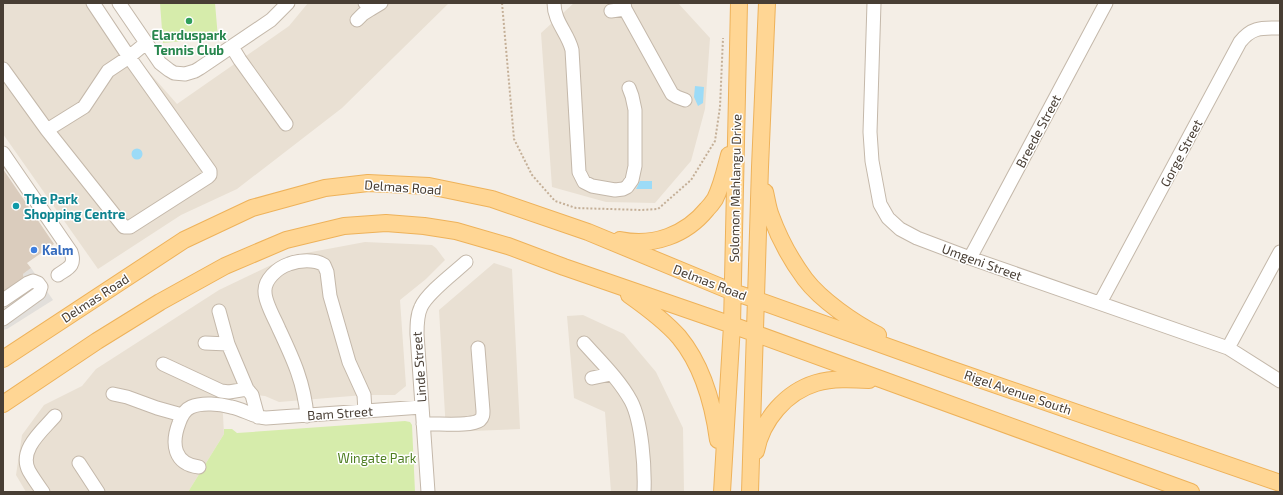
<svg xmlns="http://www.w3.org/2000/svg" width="1283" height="495" viewBox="0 0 1283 495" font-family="'Exo 2',sans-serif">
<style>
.residential{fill:#e9e0d3}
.green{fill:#d6ecab}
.parking{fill:#e2dfdb}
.water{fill:#9cdbf7}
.building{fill:#daccbd}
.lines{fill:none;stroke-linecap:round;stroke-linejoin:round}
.minor-casing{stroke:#c4b8aa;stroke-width:15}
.major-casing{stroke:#eeb25a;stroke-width:18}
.path{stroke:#c4af97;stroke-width:2;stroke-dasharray:2 2;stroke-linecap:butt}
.minor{stroke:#fff;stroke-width:13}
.major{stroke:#ffd694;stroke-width:16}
.leisure-dot{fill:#2e9e5b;stroke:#fff;stroke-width:1.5}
.culture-dot{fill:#0f9aa8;stroke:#fff;stroke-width:1.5}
.shop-dot{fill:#3f7fe0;stroke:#fff;stroke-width:1.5}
.labels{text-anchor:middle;stroke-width:3;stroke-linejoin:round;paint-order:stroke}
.leisure-label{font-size:13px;font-weight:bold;fill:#27864d;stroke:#fff}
.street-label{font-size:13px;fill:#483e34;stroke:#fff}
.culture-label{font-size:13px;font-weight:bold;fill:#0d838f;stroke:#fff;text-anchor:start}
.shop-label{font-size:13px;font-weight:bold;fill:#366cbe;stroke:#fff;text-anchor:start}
.park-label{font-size:13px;fill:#4f7f22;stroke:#fff}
</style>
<rect width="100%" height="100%" fill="#f4eee6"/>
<path class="residential" d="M3,3H101L133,54L177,104L289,26L308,3H449L342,108L237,189L181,215L98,269L3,134Z
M574,3H678L710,38L705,109L691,161L655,203L606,202L552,187L541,33Z
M365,242L432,245L436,248L445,260L426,279L400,300L406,386L395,395H364L279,402L265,396L241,394L222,397L224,434L188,492H26L16,475L22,435L44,405L82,386L96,369L219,290L290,256Z
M494,263L512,269L520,429L446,432L439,310Z
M583,315L624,334L656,372L683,428L684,492H611L605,412L574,398L567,316Z"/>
<path class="green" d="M160,3H215L218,38L163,43Z
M405,421L410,422L412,425L415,492H188L224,434V429H232L237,433Z"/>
<path class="parking" d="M31,268L53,300L7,329L3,330V293L24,278L23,274Z"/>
<path class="water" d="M695,86L704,87L703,103L698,106L694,97Z
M131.5 154a5.5 5.5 0 1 1 11 0a5.5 5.5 0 1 1-11 0Z
M640,181H652V189H636Z"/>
<path class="building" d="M3,169L54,244L27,263L31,268L23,274L24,279L3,293Z"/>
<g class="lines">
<g class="minor-casing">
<path id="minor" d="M119,3L160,63L169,70L174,73L185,74L195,71L200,68L271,20L288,3
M365,3L371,9L381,3
M554,3C554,22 568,33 572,50L579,172L584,182L592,186L615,190L623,189L627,187L632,180L635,166V110L632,96L629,88
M624,3L625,9L672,94L677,97L685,100
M874,3L870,132L872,161L880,204L888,218L900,229L917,238L970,258L1228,348L1280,381
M611,11L625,9
M357,20L363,14L371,9
M232,47L240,60L286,124
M3,69L47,130L124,227H130L208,177L210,175V171L129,57L93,3
M47,130L84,107L108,71L129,57L146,43
M3,153L71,252C76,266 68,268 58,275
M970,258L1106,3
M3,300L28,283L33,281L38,283L41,287L39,293L3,319
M1100,303L1240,42C1252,27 1261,28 1280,28
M219,311L228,344L247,389L252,395L258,417
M205,343L228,344
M584,343C600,361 619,379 631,401C642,422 645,468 644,492
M1228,348L1280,252
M163,364L221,391L229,392L247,389
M592,378L611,374
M113,394L127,397L157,408L182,415
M307,416C304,382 293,359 279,329C275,319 265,303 265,292C264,280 277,268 289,264C299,260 315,259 324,265L327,272L330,296L349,362L364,395L365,411
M423,424C436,423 471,427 480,420C483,417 483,415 483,411L478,348
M79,463L98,492
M199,467C174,464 171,444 179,423C181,417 184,410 191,407C202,402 220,404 231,407C243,409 253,417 266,418L422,407
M43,492C38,485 33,478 29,471C18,450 42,431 55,416
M428,492L417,334C417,325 417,315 421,307C427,293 454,273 466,262"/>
</g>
<g class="major-casing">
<path id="major" d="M765,192C767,200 768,209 771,216C779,238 791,260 805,279C821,300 854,323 878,335
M620,240C653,247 686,235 707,209C710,206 713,202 715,199C722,185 725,170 729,155
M629,295C646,307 665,321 679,337C703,366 713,403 718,440
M3,359L184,240L252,208L325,188L368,183L429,186L492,199L588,232L733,292L757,300L950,369L1280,483
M3,404L97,341L160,302L225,266L286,240L344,226L386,223L424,226L456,231L508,246L564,267L732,325L1191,492
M756,451C762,420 786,392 816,383C833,378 852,379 869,380
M722,492L732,325L739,3
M750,492L760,167L767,3"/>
</g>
<path class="path" d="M502,3L514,139L532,175L555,201L576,208L641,210L658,209L691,180L715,141L720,107L723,38"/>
<use href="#minor" class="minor"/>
<use href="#major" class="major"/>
</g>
<circle class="leisure-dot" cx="189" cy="21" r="4"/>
<circle class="culture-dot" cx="16" cy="206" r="4"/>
<circle class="shop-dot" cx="34" cy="250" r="4"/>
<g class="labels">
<g class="leisure-label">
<text x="189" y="40">Elarduspark<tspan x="189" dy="15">Tennis Club</tspan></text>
</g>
<g class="street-label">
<text transform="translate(1038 131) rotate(-62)" y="5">Breede Street</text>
<text transform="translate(1181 153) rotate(-62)" y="5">Gorge Street</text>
<text transform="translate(403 187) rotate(4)" y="5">Delmas Road</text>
<text transform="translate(735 188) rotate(-89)" y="5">Solomon Mahlangu Drive</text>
<text transform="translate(982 262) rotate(20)" y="5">Umgeni Street</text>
<text transform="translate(710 282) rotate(21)" y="5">Delmas Road</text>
<text transform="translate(95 298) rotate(-33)" y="5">Delmas Road</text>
<text transform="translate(419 367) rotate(-94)" y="5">Linde Street</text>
<text transform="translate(1018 392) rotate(19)" y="5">Rigel Avenue South</text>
<text transform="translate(340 413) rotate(-4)" y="5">Bam Street</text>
</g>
<g class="culture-label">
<text x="24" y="204">The Park<tspan x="24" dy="15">Shopping Centre</tspan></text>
</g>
<g class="shop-label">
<text x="42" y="255">Kalm</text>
</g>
<g class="park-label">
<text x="377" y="463">Wingate Park</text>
</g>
</g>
<rect width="1283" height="495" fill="none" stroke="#483e34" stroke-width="8"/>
</svg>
